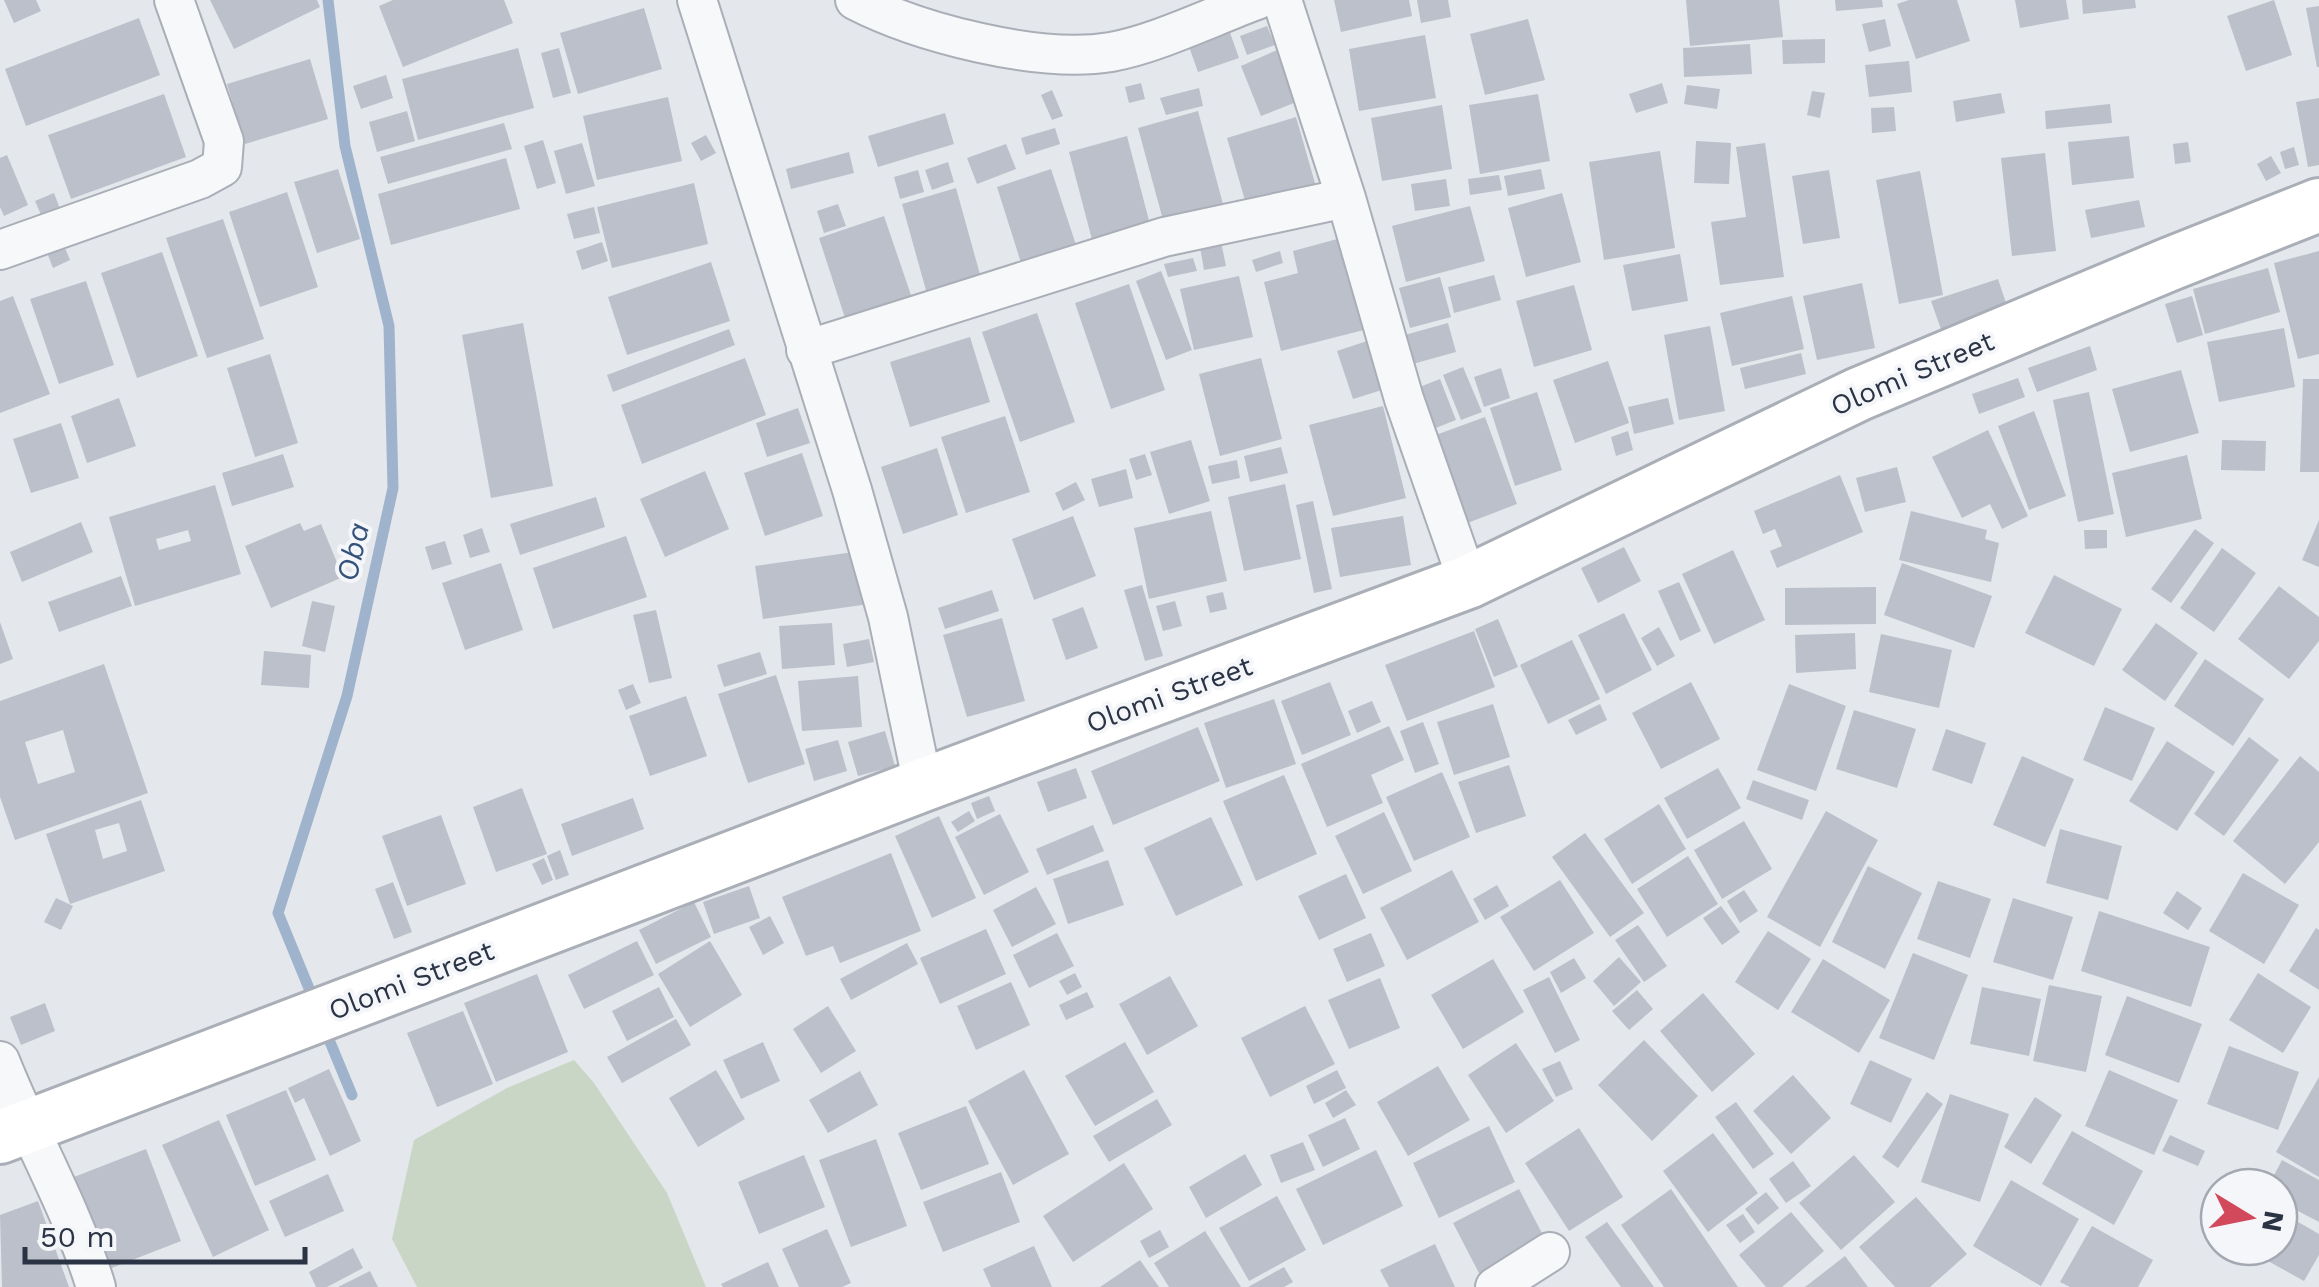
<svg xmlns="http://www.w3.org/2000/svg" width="2319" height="1287" viewBox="0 0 2319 1287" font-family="'Work Sans',sans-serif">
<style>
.green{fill:#c9d6c5}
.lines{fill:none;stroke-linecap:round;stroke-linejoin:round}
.stream{stroke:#9fb4cc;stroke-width:11}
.building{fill:#bbc0ca;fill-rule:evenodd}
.minor-casing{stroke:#a9aeb7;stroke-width:42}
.secondary-casing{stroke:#a9aeb7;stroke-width:58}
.minor{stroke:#f7f8fa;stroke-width:38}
.secondary{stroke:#fff;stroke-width:52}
.labels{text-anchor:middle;stroke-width:8;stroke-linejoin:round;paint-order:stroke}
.street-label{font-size:28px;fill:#2b3445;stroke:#f4f6f9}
.water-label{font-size:30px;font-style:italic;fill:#34527a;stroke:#f4f6f9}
</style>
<rect width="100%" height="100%" fill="#e4e7ec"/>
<path class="green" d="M574,1060L594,1083L667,1193L706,1287H417L392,1239L414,1140L507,1088Z"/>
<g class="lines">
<path class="stream" d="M315,1003L278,913L347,696L393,488L389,326L345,146L328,0
M323,1025L352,1095"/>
</g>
<path class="building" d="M4,0H36L41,11L14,23Z
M210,0H317L320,7L234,49Z
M393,0H504L513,23L403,67L379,6Z
M1334,0H1409L1412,16L1341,32Z
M1417,0H1448L1451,17L1421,23Z
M1686,0H1779L1783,37L1690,46Z
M1835,0H1882L1883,7L1836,11Z
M1909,0H1957L1970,41L1916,59L1897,4Z
M2015,0H2066L2069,19L2020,28Z
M2082,0H2135L2136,8L2083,14Z
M2274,0L2292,55L2246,71L2227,16Z
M2319,6V67H2317L2306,8Z
M644,8L662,69L578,94L560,33Z
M139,18L160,75L26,126L5,69Z
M1528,19L1545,80L1485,95L1470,34Z
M1885,19L1891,46L1869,52L1862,24Z
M1267,26L1275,45L1247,55L1240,36Z
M1228,27L1239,58L1198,72L1187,41Z
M1425,35L1436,98L1359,111L1349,49Z
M1825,39V63L1783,64L1782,40Z
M1750,44L1752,74L1684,77L1683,48Z
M518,48L534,108L418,140L402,79Z
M559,48L571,93L553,98L541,53Z
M1277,50L1299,101L1261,116L1241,66Z
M310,59L328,119L245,144L227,84Z
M1909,61L1912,92L1869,97L1865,65Z
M386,75L393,98L361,109L353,86Z
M1141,83L1145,99L1129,103L1125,87Z
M1662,83L1668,103L1636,113L1629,94Z
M1687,85L1720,89L1717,109L1684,104Z
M1199,88L1203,106L1166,115L1160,98Z
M1052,90L1063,116L1052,120L1041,95Z
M1812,91L1825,93L1820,118L1807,115Z
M2001,93L2005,113L1956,122L1953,101Z
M164,94L186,157L71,199L48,135Z
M1538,94L1550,161L1480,174L1469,105Z
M668,97L682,161L597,180L583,116Z
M2319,98V165L2308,167L2296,102Z
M2110,104L2112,123L2046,129L2045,111Z
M1442,105L1452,169L1382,181L1371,118Z
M1894,107L1896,131L1872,133L1871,108Z
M407,111L415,141L377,152L369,122Z
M1198,111L1223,204L1163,220L1138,128Z
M945,113L954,144L878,167L868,136Z
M1296,117L1317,190L1248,211L1227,138Z
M504,123L512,149L388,184L380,157Z
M1055,128L1060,144L1026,155L1021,138Z
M706,135L716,153L701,161L691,143Z
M1127,136L1153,236L1095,251L1069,152Z
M2129,136L2134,178L2072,185L2068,142Z
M543,140L556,183L537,189L524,146Z
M1696,141L1731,143L1729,184L1694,183Z
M2188,142L2191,162L2175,164L2173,144Z
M582,143L595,186L566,194L554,151Z
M1765,143L1784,277L1720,285L1711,222L1746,217L1736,147Z
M1006,144L1016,169L977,184L967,158Z
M2294,147L2299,165L2285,169L2280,152Z
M1660,151L1675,248L1604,260L1589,162Z
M849,152L854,173L791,189L786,169Z
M2045,153L2056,251L2012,256L2001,158Z
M7,155L28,205L4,216L0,207V158Z
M2271,156L2281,173L2266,181L2257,164Z
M506,158L520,209L391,245L378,194Z
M948,162L954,182L932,190L925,170Z
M338,169L360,239L317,253L294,182Z
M1051,169L1077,248L1022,266L997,187Z
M1541,169L1545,189L1508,196L1504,176Z
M918,170L924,192L900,199L894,177Z
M1829,170L1840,238L1803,244L1792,176Z
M1920,171L1943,295L1899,304L1876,180Z
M1499,175L1502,190L1470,195L1468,179Z
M1446,179L1450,206L1415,211L1411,184Z
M694,183L708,244L612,268L597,207Z
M956,188L981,278L927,294L902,204Z
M287,192L318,287L260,307L229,212Z
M54,193L60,209L42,217L35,201Z
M1562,193L1581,262L1526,277L1508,208Z
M2139,200L2145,227L2091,238L2085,210Z
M838,204L846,226L824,233L817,211Z
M1470,206L1485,261L1406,282L1392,226Z
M594,207L600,233L574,239L567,214Z
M884,216L913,301L847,324L819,238Z
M223,219L264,339L207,358L166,238Z
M1341,238L1364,330L1281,351L1264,282L1298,273L1293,251Z
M602,242L608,261L582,270L576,251Z
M1221,242L1226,266L1204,270L1200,247Z
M63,243L70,260L53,268L46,250Z
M1280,251L1283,263L1256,272L1252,260Z
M2319,251V354L2298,359L2274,263Z
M162,252L198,356L137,378L101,273Z
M1680,254L1688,301L1632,311L1623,265Z
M1193,258L1197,271L1168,277L1164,264Z
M711,262L730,321L627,355L608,297Z
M2268,268L2280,312L2205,334L2193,289Z
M1161,271L1192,350L1166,360L1136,281Z
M1494,275L1501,300L1454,313L1448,287Z
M1239,276L1253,337L1194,350L1180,289Z
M1440,277L1451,317L1410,328L1399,288Z
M1998,279L2009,312L1943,335L1931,301Z
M86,281L114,365L59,384L30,299Z
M1862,283L1875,348L1817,360L1803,296Z
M1129,284L1165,390L1111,409L1075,303Z
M1574,285L1592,350L1534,367L1516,301Z
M13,296L50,394L0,413V301Z
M1792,296L1804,349L1732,366L1720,313Z
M2192,296L2203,335L2177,343L2165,304Z
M1037,313L1075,422L1020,442L982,332Z
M523,323L553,486L491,498L462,335Z
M1448,323L1456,352L1409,365L1401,336Z
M1710,326L1725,411L1679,420L1664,335Z
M2284,328L2295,387L2219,402L2207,342Z
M729,329L735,345L613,392L607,375Z
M970,337L990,402L910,427L890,362Z
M1367,341L1382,390L1353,399L1337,351Z
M2090,346L2097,370L2037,392L2028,368Z
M1801,353L1806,374L1745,389L1740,368Z
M270,354L298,443L255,457L227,368Z
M745,358L766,415L642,464L621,405Z
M1261,358L1282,439L1220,456L1199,374Z
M1608,361L1629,423L1575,443L1553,380Z
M1463,367L1482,412L1461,420L1443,375Z
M1501,368L1510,398L1484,407L1474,377Z
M2181,370L2199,433L2130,452L2112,389Z
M2018,378L2025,397L1979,414L1972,394Z
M1440,379L1456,420L1428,431L1412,390Z
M2303,379H2319V472H2300Z
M1537,392L1562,470L1515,486L1490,408Z
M2089,392L2114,514L2078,522L2053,400Z
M119,398L136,446L87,463L71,416Z
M1668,398L1674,424L1634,434L1628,407Z
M1383,406L1406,498L1333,516L1309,425Z
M798,408L810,443L767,457L756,423Z
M2034,411L2066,496L2029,510L1998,426Z
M1005,416L1030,492L966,513L941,437Z
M1485,417L1517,504L1465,524L1433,436Z
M61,423L79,478L31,493L13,439Z
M1988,430L2028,516L2002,529L1990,504L1962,518L1932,457Z
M1628,431L1633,450L1616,456L1611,437Z
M1191,440L1210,501L1169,514L1150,452Z
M2222,440L2266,441L2265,471L2221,470Z
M1281,447L1288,473L1250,482L1244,456Z
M937,448L958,515L903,534L881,467Z
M802,453L823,516L765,536L744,473Z
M283,454L294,487L232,506L222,473Z
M1145,454L1152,475L1136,480L1129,459Z
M2187,455L2202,519L2126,537L2112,473Z
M1237,460L1240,478L1212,484L1208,466Z
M1897,467L1906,502L1865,512L1856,478Z
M1126,469L1133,498L1099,507L1091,479Z
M705,471L729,529L665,557L640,499Z
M1840,475L1863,532L1777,568L1770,551L1782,546L1775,529L1763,534L1754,511Z
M1076,482L1085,500L1063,511L1055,493Z
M1285,484L1301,559L1244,571L1228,497Z
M215,485L241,574L135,606L109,517ZM188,530L191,541L159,550L156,539Z
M596,497L605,527L520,555L510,524Z
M1313,501L1332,589L1314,593L1296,505Z
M1211,511L1227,581L1149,599L1134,528Z
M1911,511L1987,530L1985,539L1999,543L1991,582L1899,560Z
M1073,516L1096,576L1034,600L1012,539Z
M1403,516L1411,565L1340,577L1331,528Z
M2319,520V567L2302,560Z
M81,522L93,552L22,582L10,552Z
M300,523L304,531L321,524L343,577L271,608L245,546Z
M482,528L490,552L470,558L463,535Z
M2195,529L2214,543L2171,603L2151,589Z
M2084,530H2107V548L2085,549Z
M626,536L647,597L553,629L533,568Z
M445,541L452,564L432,570L425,547Z
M1624,547L1641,581L1598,603L1581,568Z
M2222,548L2256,573L2214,632L2180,608Z
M1733,550L1765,620L1714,644L1682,574Z
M861,551L869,604L763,619L755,566Z
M501,563L523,630L465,650L442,583Z
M1902,563L1992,596L1974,648L1884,615Z
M2054,575L2122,609L2094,666L2025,633Z
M121,576L132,606L59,632L48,602Z
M1679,582L1701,631L1680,641L1658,591Z
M1142,585L1163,656L1145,661L1124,590Z
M2279,586L2319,617V641L2289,679L2238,639Z
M1876,587V624L1785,625V588Z
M992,590L999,611L945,629L938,608Z
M1223,592L1227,609L1210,613L1206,596Z
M312,601L335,606L325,652L302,646Z
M1175,601L1182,626L1163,631L1156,606Z
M1083,607L1098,648L1066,660L1052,619Z
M656,610L672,678L649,683L633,615Z
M1624,613L1652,670L1606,694L1578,635Z
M1002,618L1025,701L967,717L943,635Z
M1498,619L1518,667L1494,677L1475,629Z
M0,622L13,659L0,664Z
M832,623L835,665L782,669L779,626Z
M2156,623L2198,653L2165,701L2122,670Z
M1659,627L1675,656L1657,666L1641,638Z
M1474,631L1495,687L1407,721L1385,665Z
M1855,633L1856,669L1796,673L1795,635Z
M1881,634L1952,650L1939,708L1869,692Z
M869,639L874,662L847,667L843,644Z
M1572,640L1600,699L1548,724L1520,665Z
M264,651L311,655L309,688L261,685Z
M760,652L767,674L724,687L717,665Z
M2205,659L2264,699L2233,746L2174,706Z
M104,664L148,793L15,840L0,797V701ZM63,730L75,772L38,784L25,742Z
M776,675L805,764L748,783L718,694Z
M858,676L862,727L802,731L798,681Z
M1330,682L1351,735L1302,755L1281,701Z
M1691,682L1720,739L1661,769L1632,713Z
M633,684L641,703L626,710L618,690Z
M1789,684L1846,706L1816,791L1757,770Z
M686,696L707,756L650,776L629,716Z
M1274,699L1296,764L1226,788L1204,723Z
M1372,701L1381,722L1357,733L1348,711Z
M1493,704L1510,757L1454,775L1437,722Z
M1600,704L1607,720L1576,735L1568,720Z
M2105,707L2155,728L2132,781L2083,760Z
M1854,710L1916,729L1897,788L1836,769Z
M1423,722L1439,764L1415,773L1400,731Z
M1389,726L1404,760L1371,775L1383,803L1327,827L1301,764Z
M1198,727L1220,781L1113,825L1091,771Z
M1946,729L1986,743L1972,784L1932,770Z
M885,731L895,766L858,776L848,742Z
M2249,737L2279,760L2224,836L2194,814Z
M838,740L847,771L814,781L805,749Z
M2167,741L2215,772L2177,831L2129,801Z
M2022,756L2074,779L2045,847L1993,825Z
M2300,756L2319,772V842L2285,884L2233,841Z
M1509,765L1526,816L1476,833L1458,782Z
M1076,768L1087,798L1048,812L1037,782Z
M1718,768L1741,808L1687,839L1664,798Z
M1442,772L1470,837L1414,861L1386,797Z
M1284,775L1317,854L1256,881L1223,801Z
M1753,780L1809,800L1802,820L1746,799Z
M522,788L547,854L496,872L473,807Z
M989,796L995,811L977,819L971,803Z
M633,798L644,829L572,856L561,824Z
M141,800L165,871L70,904L46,834ZM119,823L127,851L103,859L95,830Z
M1659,804L1686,849L1632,884L1604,839Z
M969,811L975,821L958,832L951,822Z
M1826,811L1878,840L1820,947L1767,917Z
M1384,812L1412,871L1363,894L1335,836Z
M1000,814L1029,872L984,895L955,837Z
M441,815L466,884L407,906L382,836Z
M939,816L976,898L932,918L895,836Z
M1211,817L1243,885L1176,916L1144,848Z
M1744,821L1772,869L1722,899L1694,850Z
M1093,825L1104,851L1047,875L1036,849Z
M2060,829L2122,846L2108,900L2046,883Z
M1585,833L1644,913L1610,937L1552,857Z
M560,850L569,875L556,880L547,856Z
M891,853L921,931L840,963L833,946L806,956L782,897Z
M1688,856L1718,904L1667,937L1637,889Z
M544,858L553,880L542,885L532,864Z
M1108,860L1124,905L1068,924L1053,879Z
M1868,866L1922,893L1885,969L1832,942Z
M1452,870L1479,922L1407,960L1380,908Z
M2243,873L2299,905L2264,964L2209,931Z
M1346,874L1366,918L1319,940L1298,896Z
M1560,880L1594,933L1534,971L1500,917Z
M1938,881L1991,899L1970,958L1917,939Z
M393,882L412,932L394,939L375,889Z
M1497,885L1509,906L1485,920L1473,899Z
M749,886L760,918L714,934L703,902Z
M1036,887L1056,924L1012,947L993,910Z
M1744,890L1758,911L1740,923L1727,901Z
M2177,891L2202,908L2188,930L2163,913Z
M56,898L73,906L61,930L44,922Z
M2013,898L2073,917L2053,980L1993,962Z
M694,902L711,937L656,964L639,930Z
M1721,906L1740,932L1722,945L1703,918Z
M2099,911L2210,947L2191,1007L2081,971Z
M770,916L784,943L763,955L749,927Z
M1638,925L1667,966L1644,982L1615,940Z
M2316,928L2319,930V990L2289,971Z
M986,929L1006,974L940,1004L920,958Z
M1768,931L1811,959L1778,1010L1735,982Z
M1057,933L1074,966L1029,988L1013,955Z
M1371,933L1385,966L1347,982L1333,949Z
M637,941L654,975L584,1009L568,975Z
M710,941L742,995L690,1027L658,974Z
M907,943L918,964L851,1000L840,979Z
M1913,953L1968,975L1934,1060L1879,1038Z
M1619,957L1641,982L1614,1006L1593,981Z
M1574,958L1586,978L1561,993L1550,972Z
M1493,959L1524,1012L1463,1049L1431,995Z
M1823,959L1890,1000L1859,1053L1791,1012Z
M1075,973L1082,987L1067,995L1059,981Z
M2258,973L2311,1007L2283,1053L2229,1020Z
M537,974L568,1052L496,1082L464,1003Z
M1170,976L1198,1026L1147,1055L1119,1004Z
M1549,977L1580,1040L1555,1053L1523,990Z
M1380,978L1400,1028L1349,1049L1328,1000Z
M1011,982L1030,1025L976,1050L957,1006Z
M2049,985L2102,996L2086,1072L2033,1061Z
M659,987L674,1017L627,1041L612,1011Z
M1982,987L2041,999L2029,1056L1970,1044Z
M1637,990L1653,1009L1629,1030L1612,1011Z
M1087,992L1094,1007L1066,1020L1059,1005Z
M1703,993L1755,1054L1712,1092L1660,1031Z
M2127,996L2202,1024L2179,1083L2105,1055Z
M45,1003L55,1031L21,1045L10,1017Z
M828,1006L856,1051L821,1073L793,1029Z
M1305,1006L1335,1064L1270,1097L1241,1038Z
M463,1011L493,1084L437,1107L407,1033Z
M676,1019L691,1045L622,1083L607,1057Z
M1644,1040L1698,1096L1652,1141L1598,1085Z
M763,1042L780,1081L741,1099L723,1060Z
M1125,1042L1154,1092L1095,1126L1065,1076Z
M1516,1043L1554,1101L1506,1133L1468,1075Z
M2229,1046L2299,1072L2278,1130L2207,1104Z
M1870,1060L1912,1079L1891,1123L1850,1104Z
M1560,1061L1573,1089L1556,1097L1542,1069Z
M1438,1066L1470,1120L1408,1156L1377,1102Z
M329,1069L361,1141L330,1156L304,1098L295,1103L288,1088Z
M716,1070L745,1119L698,1147L669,1098Z
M1024,1070L1069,1154L1013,1185L968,1101Z
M1337,1070L1346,1088L1314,1104L1306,1086Z
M2109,1070L2178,1100L2154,1155L2085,1126Z
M860,1071L878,1105L828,1133L809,1100Z
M1793,1075L1831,1118L1791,1154L1753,1111Z
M2319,1077V1177L2276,1152Z
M286,1090L316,1160L255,1186L226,1115Z
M1346,1090L1356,1105L1333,1118L1325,1103Z
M1927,1092L1943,1104L1898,1168L1882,1157Z
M1950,1094L2009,1114L1980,1202L1921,1182Z
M2035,1097L2062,1115L2031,1164L2004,1147Z
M1157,1099L1172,1125L1109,1162L1093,1136Z
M1736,1102L1774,1154L1753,1169L1715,1117Z
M966,1106L989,1164L921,1190L898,1133Z
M1345,1118L1360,1149L1323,1167L1308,1135Z
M219,1120L269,1230L213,1257L162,1145Z
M1489,1126L1515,1182L1439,1218L1413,1163Z
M1579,1128L1623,1197L1569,1231L1525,1163Z
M2072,1131L2143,1171L2114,1225L2042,1184Z
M1713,1133L1758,1193L1708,1232L1663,1171Z
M2170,1135L2205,1151L2198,1166L2162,1151Z
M876,1139L907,1226L851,1247L819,1160Z
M1303,1142L1315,1170L1281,1183L1270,1155Z
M146,1149L181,1241L109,1269L74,1177Z
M1376,1150L1403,1206L1323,1245L1296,1189Z
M1245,1154L1262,1185L1206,1218L1189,1187Z
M804,1155L825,1207L759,1234L738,1182Z
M1854,1155L1895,1202L1841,1250L1799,1203Z
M2282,1160L2319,1180V1222L2279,1201V1187H2268Z
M1793,1161L1811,1186L1786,1203L1769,1179Z
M1124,1163L1153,1209L1073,1262L1043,1216Z
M1001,1172L1020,1222L943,1252L923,1202Z
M328,1174L344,1211L285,1237L269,1201Z
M2011,1180L2079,1219L2041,1286L1973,1246Z
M1519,1189L1546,1241L1480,1275L1453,1223Z
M1671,1189L1738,1287H1664L1621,1225Z
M1766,1192L1779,1208L1758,1225L1745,1209Z
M1277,1196L1306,1250L1249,1281L1219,1228Z
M1916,1197L1967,1254L1930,1287H1895L1859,1247Z
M38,1201L69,1287H2L0,1215Z
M2279,1211L2319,1234V1255L2304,1281L2250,1251L2252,1247H2279Z
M1791,1212L1824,1251L1782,1287H1766L1739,1255Z
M1743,1214L1755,1232L1740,1243L1726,1225Z
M1607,1222L1654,1287H1621L1585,1237Z
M2092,1226L2153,1260L2138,1287H2070L2060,1282Z
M827,1229L851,1283L842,1287H799L782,1249Z
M1160,1230L1169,1247L1149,1258L1140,1241Z
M1205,1231L1241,1287H1169L1154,1263Z
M1435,1244L1455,1287H1389L1380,1270Z
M1034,1246L1052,1287H991L983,1269Z
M353,1248L363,1268L327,1287H316L309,1272Z
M1845,1256L1868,1287H1805Z
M1140,1260L1159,1287H1100Z
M768,1262L779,1287H723L721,1284Z
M1284,1267L1293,1282L1284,1287H1248Z
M370,1271L378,1287H338Z"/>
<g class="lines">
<g class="minor-casing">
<path id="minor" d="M697,0L852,490L888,617L923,785
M855,0C919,33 1039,64 1111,52C1156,44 1213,16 1257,0
M1282,0L1346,198L1404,399L1468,582
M0,250L200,179L222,167L224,141L174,0
M806,350L1164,237L1346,198
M0,1061C30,1137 72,1209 96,1287
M1495,1287L1550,1252"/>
</g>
<g class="secondary-casing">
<path id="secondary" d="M0,1137L923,785L1468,582L1859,394L2170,264L2319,205"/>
</g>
<use href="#minor" class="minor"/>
<use href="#secondary" class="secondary"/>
</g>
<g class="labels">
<g class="street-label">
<text transform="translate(1912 373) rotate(-23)" y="10">Olomi Street</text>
<text transform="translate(1169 694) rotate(-20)" y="10">Olomi Street</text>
<text transform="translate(411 980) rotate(-21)" y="10">Olomi Street</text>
</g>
<g class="water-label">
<text transform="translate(353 552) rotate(-77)" y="10">Oba</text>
</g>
</g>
<g transform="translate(2249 1217) rotate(100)"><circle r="48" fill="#f4f6f9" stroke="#a4a8b1" stroke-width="2.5"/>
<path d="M0-8L18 38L0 25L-18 38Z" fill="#d1495b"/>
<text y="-15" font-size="28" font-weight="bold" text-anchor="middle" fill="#2b3445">N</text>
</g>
<path d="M25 1247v15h280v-15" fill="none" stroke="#2b3445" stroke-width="5"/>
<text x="40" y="1247" font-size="30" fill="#2b3445" stroke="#f4f6f9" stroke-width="8" paint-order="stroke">50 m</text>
</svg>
